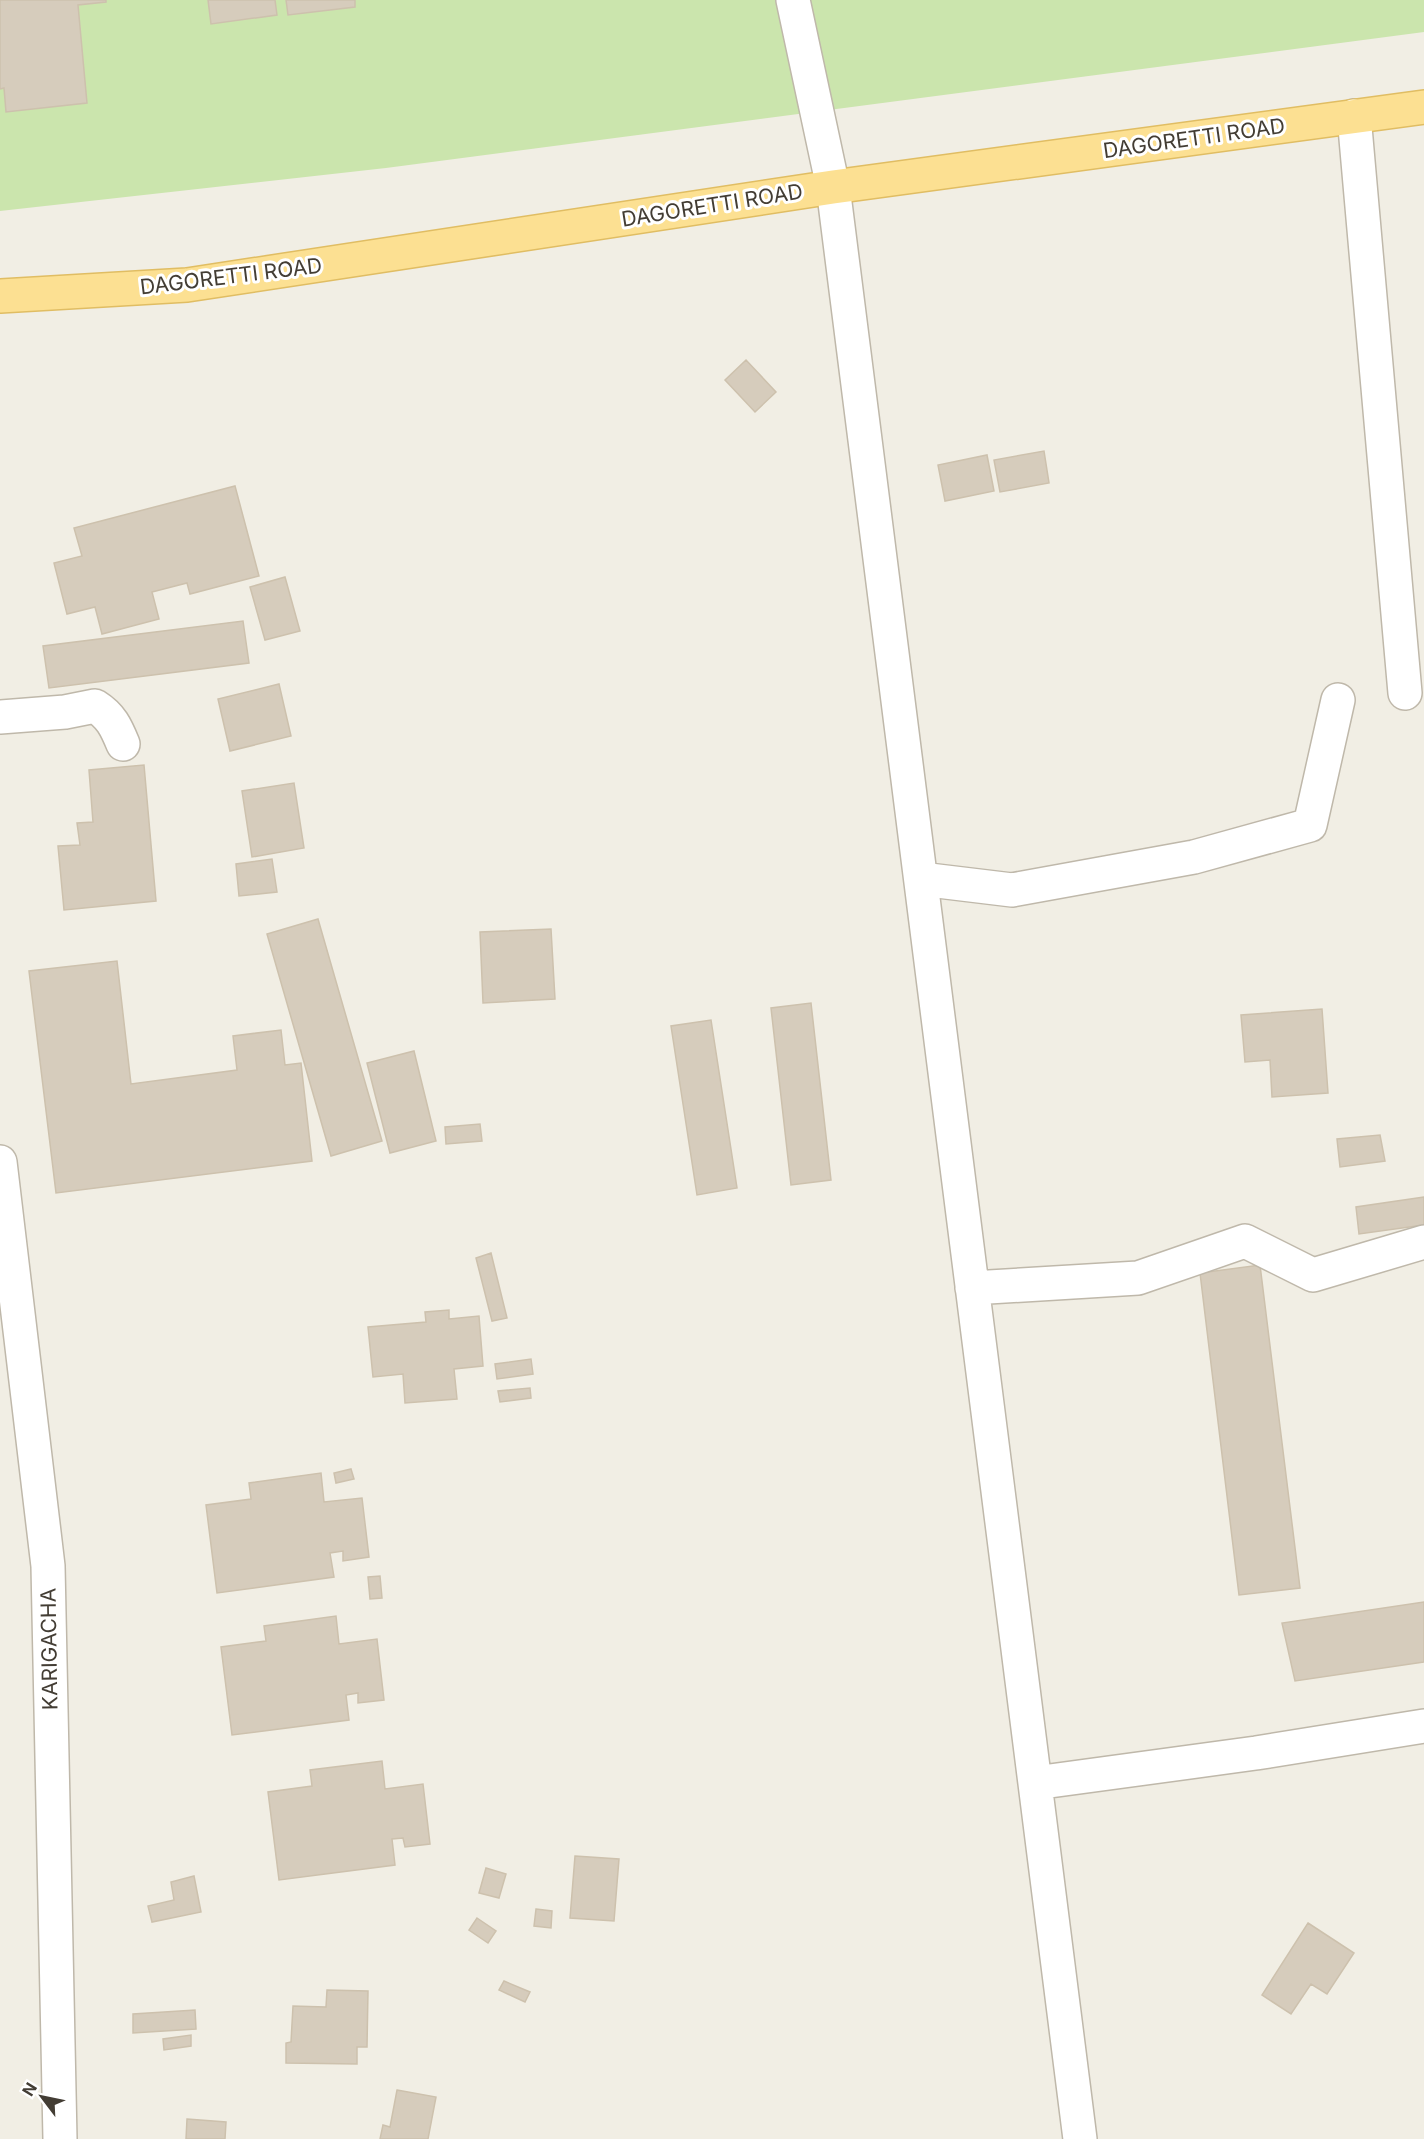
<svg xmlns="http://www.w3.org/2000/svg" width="1424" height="2139" viewBox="0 0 1424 2139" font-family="Inter,sans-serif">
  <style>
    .green { fill: #cbe5ad }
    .building { fill: #d6ccbc; stroke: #cdc1ad; stroke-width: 1.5 }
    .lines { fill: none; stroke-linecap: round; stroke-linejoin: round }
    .minor-casing { stroke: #bfb8aa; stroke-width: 36 }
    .major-casing { stroke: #e0bd63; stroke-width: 36 }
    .minor { stroke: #fff; stroke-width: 33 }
    .major { stroke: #fce092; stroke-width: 33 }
    .labels { text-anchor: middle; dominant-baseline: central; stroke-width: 6; stroke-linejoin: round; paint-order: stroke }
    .street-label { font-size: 21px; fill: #433d34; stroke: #fff }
  </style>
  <rect width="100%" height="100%" fill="#f1eee4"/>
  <path class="green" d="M0 0H1424V32L386 168 0 211Z"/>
  <path class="building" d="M0 0H106V2L78 5 87 103 6 112 4 88 0 89Z
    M208 0H275L277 15 211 24Z
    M286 0H355V7L288 15Z
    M746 360 776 392 755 412 725 380Z
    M1044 451 1049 483 1000 492 994 460Z
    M987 455 994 491 945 501 938 465Z
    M235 486 259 576 190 594 187 583 152 592 159 619 102 634 95 607 67 614 54 563 82 556 74 528Z
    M285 577 300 631 265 640 250 587Z
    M243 621 249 663 49 688 43 646Z
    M279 684 291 736 230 751 218 699Z
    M144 765 156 901 64 910 58 846 80 845 77 823 93 822 89 770Z
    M294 783 304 848 252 857 242 791Z
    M272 859 277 892 239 896 236 864Z
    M318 919 382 1141 331 1156 267 934Z
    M551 929 555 999 483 1003 480 932Z
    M117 961 131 1084 237 1070 233 1036 281 1030 285 1065 301 1063 312 1161 56 1193 29 971Z
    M811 1003 831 1180 791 1185 771 1008Z
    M1322 1009 1328 1093 1272 1097 1270 1060 1245 1062 1241 1015Z
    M711 1020 737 1188 697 1195 671 1026Z
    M414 1051 436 1141 390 1153 367 1063Z
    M480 1124 482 1141 446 1144 445 1127Z
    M1380 1135 1385 1161 1340 1167 1337 1139Z
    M1424 1197V1225L1359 1234 1356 1207Z
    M491 1253 507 1318 492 1321 476 1258Z
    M1260 1265 1300 1588 1239 1595 1200 1273Z
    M449 1310V1319L479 1316 483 1366 454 1369 457 1399 405 1403 403 1374 373 1377 368 1327 426 1322 425 1312Z
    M531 1359 533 1374 497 1379 495 1364Z
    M530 1388 531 1398 500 1402 498 1391Z
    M351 1469 354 1479 336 1483 334 1473Z
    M321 1473 324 1502 362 1498 369 1557 343 1561V1551L330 1553 334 1577 217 1593 206 1505 251 1499 249 1483Z
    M380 1576 382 1598 370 1599 368 1577Z
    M1424 1602V1662L1295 1681 1282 1623Z
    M336 1616 339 1644 377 1639 384 1700 358 1703V1693L346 1695 349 1720 232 1735 221 1647 266 1641 264 1626Z
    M382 1761 385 1789 423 1784 430 1844 405 1847 403 1838 392 1839 395 1865 279 1880 268 1792 312 1786 310 1770Z
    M575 1856 619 1859 614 1921 570 1918Z
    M486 1868 506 1874 499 1898 479 1893Z
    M194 1876 201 1912 152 1922 148 1906 174 1900 171 1882Z
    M536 1909 552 1911 551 1928 534 1926Z
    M477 1918 496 1931 488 1943 469 1930Z
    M1308 1923 1354 1953 1327 1994 1311 1984 1291 2014 1262 1995Z
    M504 1981 530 1992 525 2002 499 1990Z
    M327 1990 368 1991 367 2047H357V2064L286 2063V2043L291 2042 293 2006 326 2007Z
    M195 2010 196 2029 133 2033V2014Z
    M191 2035V2046L164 2050 163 2039Z
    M397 2090 436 2097 428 2139H380L383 2125 390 2127Z
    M187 2119 226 2122 225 2139H186Z"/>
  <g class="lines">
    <g class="minor-casing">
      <path id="minor" d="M793 0 833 187 1080 2139
        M1354 116 1405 693
        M0 717 65 712 95 706C111 716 116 727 123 744
        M921 879 1012 890 1194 857 1310 825 1338 700
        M0 1162 48 1566 60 2139
        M972 1288 1138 1278 1245 1241 1313 1275 1424 1242
        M1035 1783 1256 1753 1424 1726"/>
    </g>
    <g class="major-casing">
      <path id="major" d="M0 296 187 285 833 187 1424 107"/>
    </g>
    <use href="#minor" class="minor"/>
    <use href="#major" class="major"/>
  </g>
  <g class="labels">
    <g class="street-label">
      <text transform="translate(1194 138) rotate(-8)">DAGORETTI ROAD</text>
      <text transform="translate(712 205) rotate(-9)">DAGORETTI ROAD</text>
      <text transform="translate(231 276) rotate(-7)">DAGORETTI ROAD</text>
      <text transform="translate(49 1649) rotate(-91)">KARIGACHA</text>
    </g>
  </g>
  <g transform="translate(42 2097) rotate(302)" stroke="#ffffff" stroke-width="4.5" paint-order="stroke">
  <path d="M0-4.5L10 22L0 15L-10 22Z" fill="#433d34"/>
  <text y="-9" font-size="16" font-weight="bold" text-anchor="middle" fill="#433d34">N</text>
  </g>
</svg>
